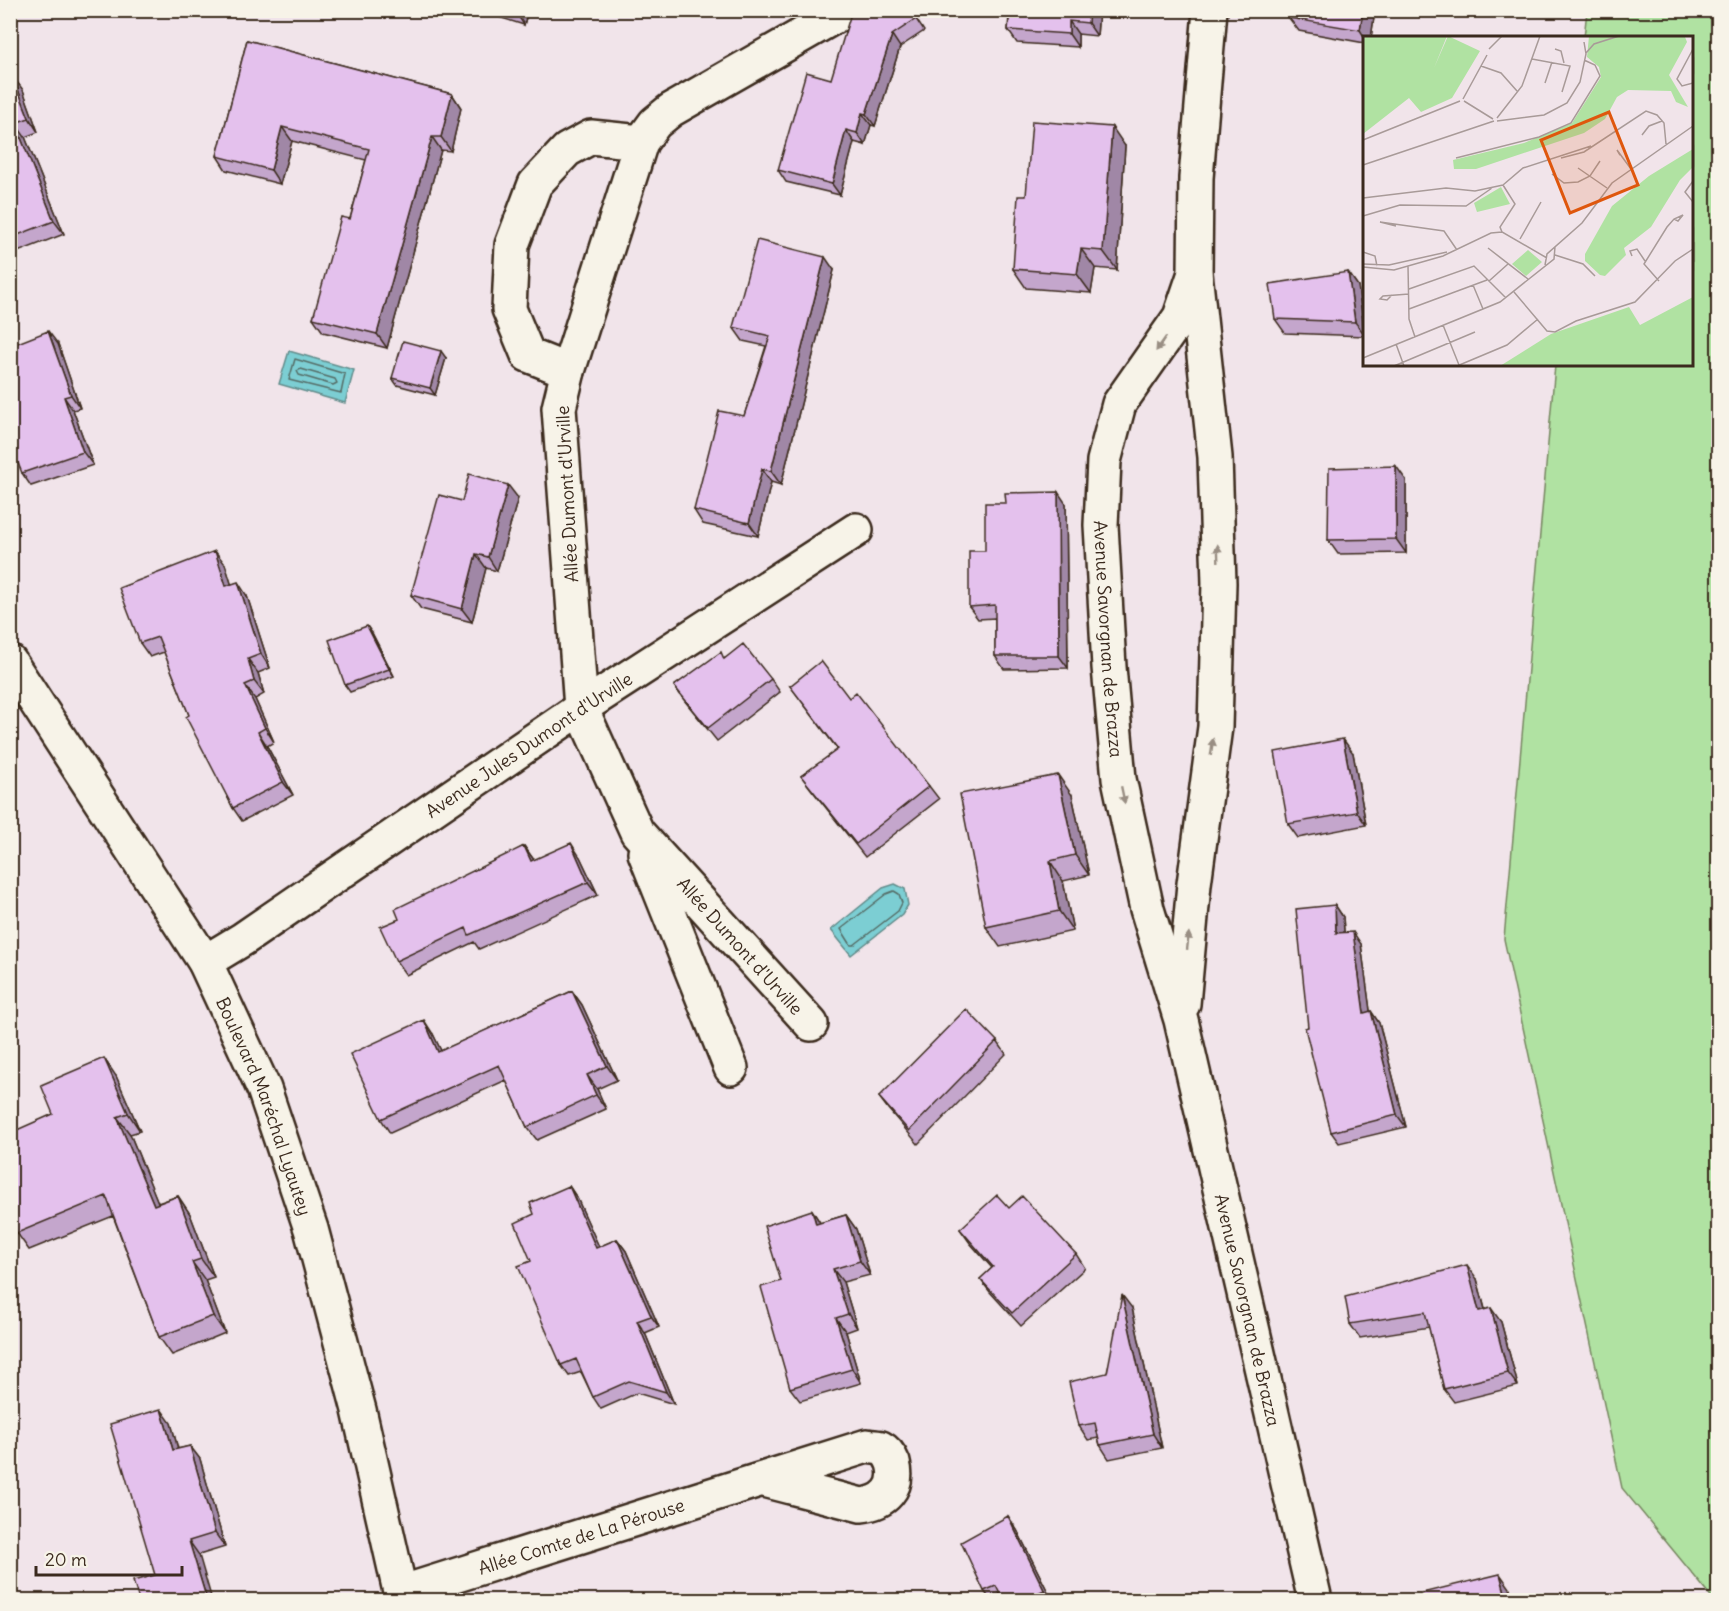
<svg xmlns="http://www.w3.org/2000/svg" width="1729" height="1611" viewBox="0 0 1729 1611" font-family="Delius,sans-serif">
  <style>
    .green { fill: #b0e2a2; stroke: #768660; stroke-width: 1.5 }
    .water { fill: #7cced3; stroke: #628c8b; stroke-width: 1.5 }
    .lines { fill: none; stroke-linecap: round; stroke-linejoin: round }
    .shore { stroke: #556c66; stroke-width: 1.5 }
    .minor-casing { stroke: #3b2a1e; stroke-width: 38 }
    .major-casing { stroke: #3b2a1e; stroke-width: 38 }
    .minor { stroke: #f7f3e8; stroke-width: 33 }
    .major { stroke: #f7f3e8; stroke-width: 33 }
    .wall { fill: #c4a6cc; stroke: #3b2a1e; stroke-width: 1.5 }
    .shaded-wall { fill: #a087a6; stroke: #3b2a1e; stroke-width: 1.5 }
    .building { fill: #e4c1ed; stroke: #3b2a1e; stroke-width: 1.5 }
    .oneway { fill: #998e83 }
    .labels { text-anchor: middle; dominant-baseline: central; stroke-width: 5; stroke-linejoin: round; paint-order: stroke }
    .street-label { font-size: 18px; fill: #3b2a1e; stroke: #f7f3e8 }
    .inset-road { fill: none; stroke: #a89a98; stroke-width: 1.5 }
    .view { fill: #df570d; fill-opacity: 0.15; stroke: #df570d; stroke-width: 3 }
    .inset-edge { fill: none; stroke: #3b2a1e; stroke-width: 3 }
  </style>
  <rect width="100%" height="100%" fill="#f1e4ea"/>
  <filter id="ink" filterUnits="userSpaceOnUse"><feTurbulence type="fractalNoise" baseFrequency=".0167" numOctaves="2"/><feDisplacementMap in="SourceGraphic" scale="12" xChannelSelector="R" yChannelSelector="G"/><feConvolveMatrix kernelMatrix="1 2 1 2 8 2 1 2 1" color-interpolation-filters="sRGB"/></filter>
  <g filter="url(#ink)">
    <path class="green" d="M1587 11H1718V1600H1714L1622 1488 1504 939 1555 365 1692 364V38L1584 37Z"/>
    <path class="water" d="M289 351 354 370 345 403 279 384Z
      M895 884 905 889 908 905 902 915 851 955 831 930 883 888Z"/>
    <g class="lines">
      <path class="shore" d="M295 359 345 374 341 393 289 380Z
        M301 369 335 379 337 383 333 385 299 375 297 371Z
        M894 891 899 894 902 903 898 911 854 945H851L841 929 886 894Z"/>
      <g class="minor-casing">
        <g id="minor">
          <path id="s1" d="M1195 273 1180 317 1119 404 1104 461 1101 525 1109 667 1119 779 1147 909 1181 1020 1315 1600"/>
          <path d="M568 371 528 355 509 309 512 245 535 184 567 150 591 137 641 142"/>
          <path d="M645 853 731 1068"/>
          <path id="s2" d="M205 962 243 939 581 708 856 530"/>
          <path d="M1183 1004 1194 884 1215 727 1219 583 1215 457 1195 273 1196 178 1210 10"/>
          <path d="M811 1024 637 832 581 708 559 408 568 371 641 142 655 123 671 110 846 10"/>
          <path id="s3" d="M400 1593 867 1446C871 1447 878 1447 881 1448 887 1451 891 1458 893 1463 900 1488 884 1503 861 1505L764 1480"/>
        </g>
      </g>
      <g class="major-casing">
        <g id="major">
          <path id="s4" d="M10 662 205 962 264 1089 311 1229 359 1410 402 1600"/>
        </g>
      </g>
      <use href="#minor" class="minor"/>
      <use href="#major" class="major"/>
    </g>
    <path class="wall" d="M476 10H528L524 25Z
      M910 10 924 31 900 47 875 126 871 125 865 145 854 142 840 195 786 182 778 170 831 79Z
      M1004 10H1099L1097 36 1078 34V47L1017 43 1008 30 1009 14H1007Z
      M1291 10H1375L1371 38H1365V43L1299 31 1289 18Z
      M247 40 452 94 461 108 451 151 441 150 387 348 323 332 313 318 350 219 366 160 292 141 280 184 226 170 217 156Z
      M13 77 23 90 38 132 25 137 64 234 10 255V78Z
      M1125 146 1117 270 1095 268 1091 293 1026 288 1013 269 1026 196Z
      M834 270 781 485 771 482 758 536 703 524 694 510 744 416 766 346 743 341 733 327Z
      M1348 272 1358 286 1365 336 1285 333 1275 319Z
      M58 344 80 408 73 410 93 465 31 486 22 473Z
      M446 358 435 395 397 385 392 378Z
      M1406 480V553L1338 554 1328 540Z
      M518 498 497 571 486 568 472 622 421 609 411 595Z
      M1066 504 1068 668 1004 669 995 656V618L978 619 969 607 985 551Z
      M225 564 231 584 247 596 270 668 258 673 264 694 255 699 274 742 267 746 293 795 242 821 233 808 189 715 164 652 150 657 140 643Z
      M372 633 394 676 350 692 345 685Z
      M725 658 771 679 780 692 717 741 684 700 674 686Z
      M790 686 849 698 929 786 939 799 865 857 811 789 801 776 838 750Z
      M1353 753 1366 825 1298 838 1288 824Z
      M1072 795 1089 875 1063 881 1073 931 1000 947 986 927Z
      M524 846 534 860 580 857 598 895 479 949 474 942 406 975 396 961 399 919Z
      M1335 905 1343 917 1344 932 1361 944 1370 1011H1371L1379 1023 1406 1127 1339 1143 1331 1132 1308 1027Z
      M572 991 582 1005 617 1080 597 1089 606 1109 537 1140 527 1127 506 1080 390 1133 381 1119 433 1034 441 1051Z
      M997 1041 1006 1054 918 1144 888 1109 879 1097Z
      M116 1076 140 1131 130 1134 158 1203 178 1196 190 1214 214 1277 205 1280 225 1333 172 1355 159 1337 113 1216 29 1250 17 1233 53 1114Z
      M569 1186 577 1198 599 1247 617 1239 626 1251 659 1327 645 1333 674 1404 637 1393 601 1409 593 1397 581 1372 569 1376 561 1365 531 1261 534 1214Z
      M1009 1208 1076 1254 1085 1268 1021 1326 990 1292 980 1279 992 1268 970 1243 960 1229Z
      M812 1210 820 1223 846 1215 856 1229 870 1275 843 1282 857 1328 846 1332 861 1383 800 1401 790 1388Z
      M1477 1279 1485 1309 1501 1322 1518 1386 1454 1402 1444 1389 1429 1327 1360 1338 1350 1324Z
      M1132 1308 1162 1448 1109 1459 1100 1445 1098 1438 1088 1440 1079 1426 1107 1373Z
      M171 1423 178 1449 190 1446 200 1459 225 1547 199 1555 155 1575Z
      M1008 1516 1017 1530 1052 1600H991L984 1591Z"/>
    <path class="shaded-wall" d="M515 10H528L524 25 515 11Z
      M1089 10H1099L1097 36 1088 23Z
      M1363 10H1375L1371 38H1365L1360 30Z
      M1069 21 1078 34V47L1069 34Z
      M892 35 900 47 875 126 866 114Z
      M13 77 23 90 38 132 29 118Z
      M452 94 461 108 451 151 441 137Z
      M862 113 871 125 865 145 857 133Z
      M15 123 25 137 64 234 54 221Z
      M282 127 292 141 280 184 271 170Z
      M1112 127 1125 146 1117 270 1103 251Z
      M846 130 854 142 840 195 832 184Z
      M432 137 441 150 387 348 377 334Z
      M1081 249 1095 268 1091 293 1077 274Z
      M825 257 834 270 781 485 771 471Z
      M1348 272 1358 286 1365 335 1355 322Z
      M48 331 58 344 80 408 71 395Z
      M441 351 446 358 435 395 430 388Z
      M64 397 73 410 93 465 83 452Z
      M1396 466 1406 480V553L1396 539Z
      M762 469 771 482 758 536 749 523Z
      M508 485 518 498 497 571 488 557Z
      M1058 492 1066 504 1068 668 1059 656Z
      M215 551 225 564 236 599 226 586Z
      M476 554 486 568 472 622 462 609Z
      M238 582 247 596 270 668 261 654Z
      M367 626 372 633 394 676 389 669Z
      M248 659 258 673 264 694 254 681Z
      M245 685 255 699 274 742 265 728Z
      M258 732 267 746 293 795 283 782Z
      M1343 739 1353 753 1366 825 1357 812Z
      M1058 775 1072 795 1089 875 1075 855Z
      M571 843 580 857 598 895 588 882Z
      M524 846 534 860 531 861Z
      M1050 861 1063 881 1073 931 1059 911Z
      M1335 905 1343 917 1345 945 1336 933Z
      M1353 932 1361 944 1372 1025 1364 1013Z
      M572 991 582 1005 617 1080 607 1066Z
      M1371 1011 1379 1023 1406 1127 1397 1115Z
      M424 1020 433 1034 448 1065 438 1052Z
      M104 1058 116 1076 140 1131 128 1113Z
      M587 1075 597 1089 606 1109 596 1095Z
      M117 1117 130 1134 166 1222 154 1205Z
      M569 1186 577 1198 605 1260 596 1248Z
      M178 1196 190 1214 214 1277 201 1259Z
      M812 1210 821 1224H816Z
      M846 1215 856 1229 870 1275 860 1261Z
      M617 1239 626 1251 659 1327 651 1316Z
      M192 1262 205 1280 225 1333 213 1316Z
      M1467 1265 1477 1279 1489 1325 1479 1311Z
      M833 1269 843 1282 857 1328 848 1314Z
      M1122 1295 1132 1308 1162 1448 1153 1434Z
      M1491 1308 1501 1322 1518 1386 1508 1373Z
      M836 1318 846 1332 861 1383 852 1369Z
      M637 1321 645 1333 674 1404 666 1392Z
      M161 1409 171 1423 182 1464 173 1450Z
      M190 1446 200 1459 225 1547 215 1533Z
      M1008 1516 1017 1530 1052 1600 1044 1590Z
      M189 1541 199 1555 212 1600H207Z
      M1500 1574 1510 1588 1513 1600H1507Z"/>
    <path class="building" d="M852 10H909L916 19 892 35 866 114 862 113 857 133 846 130 832 184 778 170 806 72 831 79Z
      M1010 10H1089L1088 23 1069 21V34L1008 30Z
      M1291 10H1363L1360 30 1289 18Z
      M247 40 452 94 441 137H432L377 334 313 318 341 217 350 219 369 149 282 127 271 170 217 156Z
      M13 77 29 118 15 123 54 221 10 238V78Z
      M1032 121 1112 127 1103 251 1081 249 1077 274 1013 269 1018 196H1026Z
      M757 240 825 257 771 471 762 469 749 523 694 510 719 411 744 416 770 336 733 327Z
      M1348 272 1355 322 1275 319 1270 284Z
      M48 331 71 395 64 397 83 452 22 473 10 443V371H12L10 366V346Z
      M403 341 441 351 430 388 392 378Z
      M1396 466V539L1328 540 1329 468Z
      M469 474 508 485 488 557 476 554 462 609 411 595 439 495 462 501Z
      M1058 492 1059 656H995V605L969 607V551H985V503H1006L1005 493Z
      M215 551 226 586 238 582 261 654 248 659 254 681 245 685 265 728 258 732 283 782 233 808 186 717 189 715 158 637 140 643 119 588Z
      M367 626 389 669 345 685 329 640Z
      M743 644 771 679 708 728 674 686 721 652 724 659Z
      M821 661 849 698 856 692 929 786 856 844 801 776 838 749 790 686Z
      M1343 739 1357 812 1288 824 1275 752Z
      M1058 775 1075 855 1050 861 1059 911 986 927 960 794Z
      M571 843 588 882 469 935 466 928 396 961 380 927 399 919 395 909 524 846 531 861Z
      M1335 905 1336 933 1353 932 1364 1013 1371 1011 1397 1115 1331 1132 1305 1028 1308 1027 1296 909Z
      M572 991 607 1066 587 1075 596 1095 527 1127 499 1065 381 1119 350 1054 424 1020 438 1052Z
      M966 1009 997 1041 909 1131 879 1097Z
      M104 1058 128 1113 117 1117 154 1205 178 1196 201 1259 192 1262 213 1316 159 1337 106 1196 17 1233 10 1218V1133L53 1114 41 1085Z
      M569 1186 596 1248 617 1239 651 1316 637 1321 666 1392 629 1381 593 1397 576 1359 561 1365 518 1266 531 1261 515 1223 534 1214 530 1203Z
      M997 1195 1009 1208 1022 1196 1076 1254 1012 1313 980 1279 993 1267 960 1229Z
      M812 1210 816 1224 846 1215 860 1261 833 1269 848 1314 836 1318 852 1369 790 1388 761 1287 781 1281 764 1226Z
      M1467 1265 1479 1311 1491 1308 1508 1373 1444 1389 1425 1312 1350 1324 1345 1297Z
      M1122 1295 1153 1434 1100 1445 1095 1423 1079 1426 1069 1382 1107 1373Z
      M161 1409 173 1450 190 1446 215 1533 189 1541 207 1600H139L133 1581 155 1575 110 1424Z
      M1008 1516 1044 1590 1023 1600H1003L996 1586 984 1591 961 1542Z
      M1500 1574 1507 1600H1423L1422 1593Z"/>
    <defs><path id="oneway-solid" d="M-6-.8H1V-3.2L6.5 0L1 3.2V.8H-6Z" transform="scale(1.5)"/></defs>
    <g class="oneway">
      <use href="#oneway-solid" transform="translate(1161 344) rotate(125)"/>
      <use href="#oneway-solid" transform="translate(1218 553) rotate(-92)"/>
      <use href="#oneway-solid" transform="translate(1212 747) rotate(-82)"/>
      <use href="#oneway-solid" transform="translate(1123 795) rotate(78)"/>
      <use href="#oneway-solid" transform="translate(1188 941) rotate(-84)"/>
    </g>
  </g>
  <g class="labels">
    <g class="street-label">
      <text transform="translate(567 494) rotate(-93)">Allée Dumont d'Urville</text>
      <text stroke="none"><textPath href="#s1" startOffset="390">Avenue Savorgnan de Brazza</textPath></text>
      <text stroke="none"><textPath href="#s2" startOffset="390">Avenue Jules Dumont d'Urville</textPath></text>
      <text transform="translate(740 946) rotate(48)">Allée Dumont d'Urville</text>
      <text stroke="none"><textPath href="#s4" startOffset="514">Boulevard Maréchal Lyautey</textPath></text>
      <text stroke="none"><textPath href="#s1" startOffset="1077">Avenue Savorgnan de Brazza</textPath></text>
      <text stroke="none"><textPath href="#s3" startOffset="190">Allée Comte de La Pérouse</textPath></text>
    </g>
  </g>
  <g transform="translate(1363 36)">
    <rect width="330" height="330" fill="#f1e4ea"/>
    <path d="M0 0H84L71 32 85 0 117 15 89 62 58 76 46 62 0 98ZM226 0 322 1 324 6 306 39 325 71 313 66 308 55 265 54 254 61 242 83 221 97 113 133H91L90 124 161 107 209 87 238 41 236 31 224 21ZM330 113V131L317 144 288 191 261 212 263 219 242 240 237 239 222 225V218L249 170 286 140ZM138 151 147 168 114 176 111 167ZM165 214 179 226 163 240 149 228ZM330 261V330H137L188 298 266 271 277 289Z" fill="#b0e2a2"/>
    <path class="inset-road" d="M126 13 139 0M192 13 198 15 201 27M330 13 314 43 319 50 330 47M223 17 231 8 256 0M169 23 207 30 199 56M118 30 138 37 154 55M182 47 189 26M100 63 124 19M101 65 130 83M134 82 159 50 177 0M134 85 181 79 204 67 217 46 223 18 221 6M279 99 286 90 299 85M0 104 97 65M257 119 254 114 268 133M93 122 176 101 208 87 237 40 232 29 221 24M198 122 221 116 283 75 294 79 301 87 303 108M0 129 131 85M215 132 244 152M189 138 201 147 215 146 227 140 237 125M330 145 322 156 330 166M140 149 152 168 137 191 139 196 184 222M140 149 160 132 228 110M0 162 83 152 112 155 140 149M0 180 37 169 103 170 129 152M33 190 17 186 81 195 94 214M157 203 178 166M125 212 165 243M0 216 12 220 14 230M192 219 220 228 232 240M269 220 267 215 274 213 282 225M0 228 26 229 84 216M182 229 184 218 219 187 249 147 330 90M45 230 46 283 52 301M0 231 31 234 80 220 128 197 139 196M126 245 145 228M296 245 281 228 304 191 311 183 320 179 315 185 311 183M110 249 120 273M46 253 111 230 143 262M151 256 184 295 192 296 213 285 272 266 312 225 330 213M29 259 24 264 17 263 20 260 46 258M46 273 124 244M80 289 96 329M33 308 41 330M0 322 137 266 191 223 192 211M31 330 112 296M94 330 144 309 175 283"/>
    <path class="view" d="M246 76 275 149 207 177 178 104Z"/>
    <rect width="330" height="330" class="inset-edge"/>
  </g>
  <rect width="1729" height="1611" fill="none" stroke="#f7f3e8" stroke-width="36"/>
  <rect x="18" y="18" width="1693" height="1575" fill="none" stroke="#3b2a1e" stroke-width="2" filter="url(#ink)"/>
  <path d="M36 1566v9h146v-9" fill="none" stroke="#3b2a1e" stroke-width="3"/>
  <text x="45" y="1566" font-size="18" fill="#3b2a1e" stroke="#f7f3e8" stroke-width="4.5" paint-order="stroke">20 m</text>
</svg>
